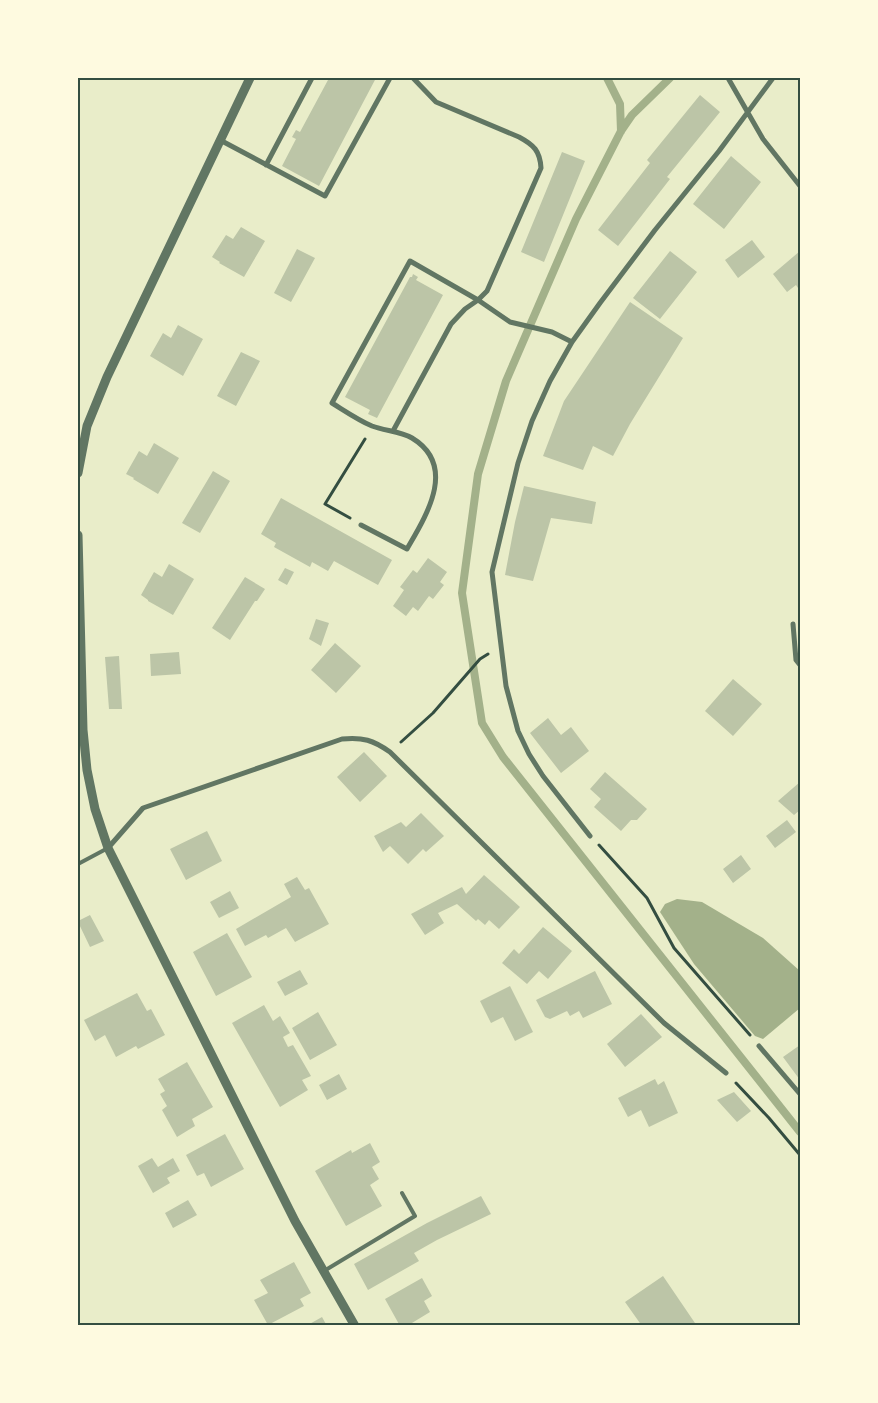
<svg xmlns="http://www.w3.org/2000/svg" width="878" height="1403" viewBox="0 0 878 1403" font-family="'Times New Roman',serif">
  <style>
    .water { fill: #a3b18a }
    .lines { fill: none; stroke-linecap: round; stroke-linejoin: round }
    .stream { stroke: #a3b18a; stroke-width: 8 }
    .building { fill: #bcc5a7 }
    .path { stroke: #344e41; stroke-width: 3 }
    .service { stroke: #617663; stroke-width: 4 }
    .minor { stroke: #617663; stroke-width: 5 }
    .tertiary { stroke: #617663; stroke-width: 9 }
    .neatline { fill: none; stroke: #344e41; stroke-width: 2 }
  </style>
  <rect width="100%" height="100%" fill="#e9edc9"/>
  <path class="water" d="M677 899 702 902 763 938 800 971V1008L763 1039 755 1036 694 964 660 912 665 904Z"/>
  <g class="lines">
    <path class="stream" d="M607 78 620 104 621 131
      M670 78 632 115 621 131 576 219 506 381 478 474 462 593 482 723 503 757 800 1132"/>
  </g>
  <path class="building" d="M323 78H376L319 186 282 166 296 139 292 137 296 130 300 132 328 80Z
    M700 95 720 112 667 177 670 179 618 246 598 230 650 163 647 160Z
    M562 152 585 161 544 262 521 252Z
    M731 156 761 182 724 229 693 204Z
    M241 227 265 241 244 277 219 263 220 262 212 257 226 235 233 239Z
    M752 240 765 257 738 278 725 260Z
    M297 249 315 258 291 302 274 293Z
    M670 251 697 272 660 319 633 298Z
    M800 251V291L796 285 787 292 773 274Z
    M413 274 418 277 416 280 443 295 377 418 368 414 370 410 345 397 410 277H412Z
    M630 302 683 338 630 424 613 456 593 446 583 470 543 456 564 401Z
    M178 325 203 339 183 376 150 356 163 333 171 338Z
    M241 352 260 361 236 406 217 396Z
    M154 443 179 458 158 494 133 479 134 478 126 474 139 451 147 456Z
    M213 471 230 481 200 533 182 523Z
    M524 486 596 502 592 524 551 518 533 581 505 575 515 522Z
    M281 498 392 560 378 585 334 561 328 571 312 562 310 567 274 547 276 543 261 534Z
    M428 558 447 572 440 582 444 585 433 599 429 596 418 611 413 607 406 616 393 606 404 590 400 587 413 570 417 573Z
    M169 564 194 579 173 615 148 601V600L141 595 154 572 162 577Z
    M285 568 294 572 287 585 278 580Z
    M245 577 265 589 257 601H255L230 640 212 628Z
    M316 619 329 623 321 646 309 639Z
    M335 643 361 666 336 693 311 670Z
    M179 652 181 674 151 676 150 654Z
    M119 656 122 709H109L105 657Z
    M733 679 762 704 733 736 705 711Z
    M548 718 561 735 571 727 589 751 561 773 530 733Z
    M364 752 387 776 360 802 337 777Z
    M605 772 647 809 637 820H631L621 831 594 807 601 799 590 789Z
    M800 782V810L794 815 778 801Z
    M421 813 444 836 426 852 423 849 408 864 390 846 383 852 374 836 401 822 406 827Z
    M787 820 796 832 775 848 766 836Z
    M207 831 222 861 186 880 170 849Z
    M741 855 751 869 733 883 723 869Z
    M484 875 520 907 499 929 489 920 485 925 478 919 476 921 457 904 438 913 444 923 425 935 411 914 462 887 466 894Z
    M297 877 305 890 309 888 329 924 295 942 286 928 268 938 266 935 245 946 236 929 291 897 284 884Z
    M230 891 239 908 219 918 210 902Z
    M90 915 104 941 90 947 78 922V921Z
    M543 927 572 951 548 979 539 971 527 984 502 963 514 949 519 954Z
    M227 933 252 977 216 996 193 952Z
    M300 970 308 984 285 996 277 982Z
    M595 971 612 1004 583 1018 579 1011 570 1016 567 1011 550 1019 545 1017 536 1000Z
    M510 986 533 1032 515 1041 503 1017 491 1023 480 1001Z
    M137 993 147 1011 151 1009 165 1035 138 1049 136 1046 116 1057 105 1035 95 1041 84 1020Z
    M264 1005 273 1021 280 1016 290 1033 283 1037 288 1047 293 1045 311 1076 302 1080 308 1090 280 1107 232 1023Z
    M318 1012 337 1045 310 1060 292 1028Z
    M641 1014 662 1037 625 1067 607 1044Z
    M800 1045V1080L783 1057Z
    M187 1062 213 1107 192 1119 195 1126 177 1137 162 1110 167 1106 160 1094 165 1091 158 1079Z
    M339 1074 347 1089 327 1100 319 1085Z
    M655 1079 658 1085 664 1081 678 1113 649 1127 641 1110 628 1117 618 1098Z
    M734 1092 751 1111 737 1122 717 1100Z
    M225 1134 244 1169 211 1187 204 1173 197 1176 186 1155Z
    M370 1143 380 1162 372 1167 379 1179 370 1185 382 1206 346 1226 315 1171 351 1150 352 1153Z
    M152 1158 158 1167 173 1158 180 1171 167 1178 170 1183 153 1193 138 1166Z
    M481 1196 491 1214 437 1240 414 1253 419 1261 368 1290 354 1264 427 1223Z
    M188 1200 197 1215 173 1228 165 1213Z
    M294 1262 311 1293 300 1299 304 1306 268 1325 254 1300 268 1293 260 1280Z
    M663 1276 697 1326H642L625 1302Z
    M422 1278 432 1296 424 1301 430 1312 407 1326H400L385 1299Z
    M322 1317 327 1326H306Z"/>
  <g class="lines">
    <path class="path" d="M350 518 325 504 365 439
      M401 742 433 713 480 659 488 654
      M599 845 647 898 674 948 750 1035
      M736 1083 769 1118 800 1155"/>
    <path class="service" d="M78 864 108 848
      M324 1271 415 1216 402 1193"/>
    <path class="minor" d="M728 78 763 139 800 186
      M220 140 325 196 390 78
      M266 165 312 78
      M393 431 451 324 465 309 478 300 487 291 541 168C540 151 534 145 519 137L436 102 413 78
      M361 525 407 549C426 516 458 466 412 438 400 431 385 431 372 426 358 420 345 411 332 403L410 261 478 300 510 322 552 332 572 342
      M793 624 796 660 800 665
      M590 836 543 776 529 754 518 731 506 686 492 572 518 463 532 421 550 381 572 342 600 303 655 230 719 151 773 78
      M108 848 143 808 342 739C363 737 373 740 390 752L664 1023 726 1073
      M759 1046 800 1094"/>
    <path class="tertiary" d="M78 473 87 426 107 377 250 78
      M78 535 83 730 87 770 95 809 108 848 295 1221 355 1326"/>
  </g>
  <rect width="878" height="1403" fill="none" stroke="#fefae0" stroke-width="158"/>
  <rect x="79" y="79" width="720" height="1245" class="neatline"/>
</svg>
